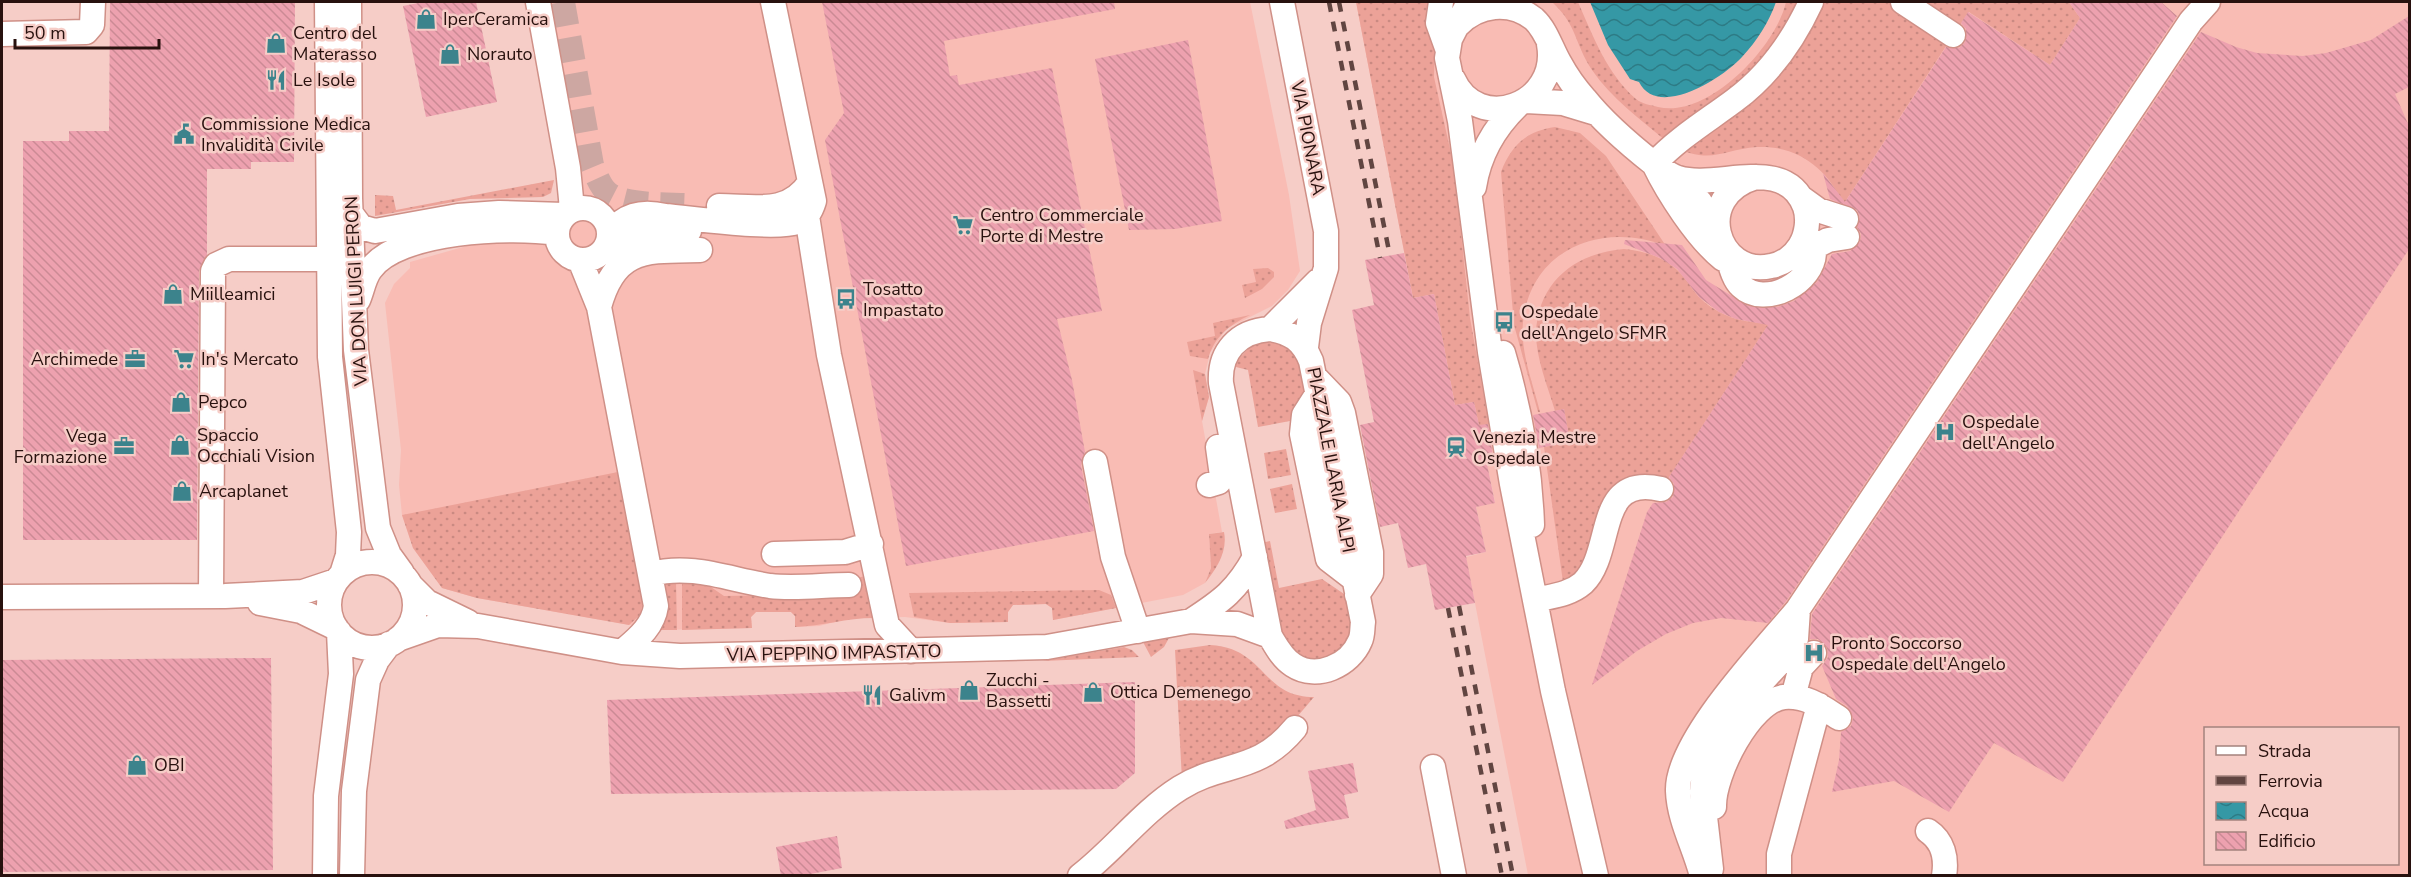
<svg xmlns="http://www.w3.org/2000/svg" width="2411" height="877" viewBox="0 0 2411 877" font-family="'Nunito Sans',sans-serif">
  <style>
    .built { fill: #f9bcb4; fill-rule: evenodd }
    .grass { fill: url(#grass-dots) }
    .water { fill: url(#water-waves) }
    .building { fill: url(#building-back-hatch) }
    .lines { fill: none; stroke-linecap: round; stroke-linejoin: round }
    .minor-tunnel { stroke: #cda7a2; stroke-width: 24; stroke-dasharray: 24 12; stroke-linecap: butt }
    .minor-casing { stroke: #cf9087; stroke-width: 27 }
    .minor { stroke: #fff; stroke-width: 24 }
    .rail { stroke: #614541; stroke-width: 4.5; stroke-dasharray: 10 10; stroke-linecap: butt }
    .labels { text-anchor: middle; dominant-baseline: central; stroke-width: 5; stroke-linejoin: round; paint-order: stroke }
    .poi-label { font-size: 18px; fill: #28110e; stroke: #f6cdc7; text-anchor: start }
    .street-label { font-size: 18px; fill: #28110e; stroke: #f6cdc7 }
  </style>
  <defs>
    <pattern id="grass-dots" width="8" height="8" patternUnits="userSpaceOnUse" patternTransform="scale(1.5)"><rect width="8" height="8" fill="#eca298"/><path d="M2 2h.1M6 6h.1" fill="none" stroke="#ca8a82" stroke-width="1.8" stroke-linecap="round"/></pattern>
    <pattern id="water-waves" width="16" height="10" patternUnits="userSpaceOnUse" patternTransform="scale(1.5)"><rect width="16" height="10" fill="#3598a5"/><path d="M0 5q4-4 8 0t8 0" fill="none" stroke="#2d7b85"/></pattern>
    <pattern id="building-back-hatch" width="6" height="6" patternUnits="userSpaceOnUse" patternTransform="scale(1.5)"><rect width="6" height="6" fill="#eda1af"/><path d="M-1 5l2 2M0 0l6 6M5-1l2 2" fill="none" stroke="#cb8a95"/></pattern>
  </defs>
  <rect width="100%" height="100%" fill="#f6cdc7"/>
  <path class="built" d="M525 2H1250L1289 195 1300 271 1288 290 1272 306 1226 329 1210 353 1205 374 1209 397 1202 421 1222 532 1209 534 1211 568 1205 583 1183 595 1053 620 1052 608 1046 604 1013 605 1008 612V622L950 623 905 617 851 618 819 626 795 627V616L791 612H756L751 617 752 628 659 630 477 598 442 588 413 548 402 515 399 485 401 450 385 303 394 284 410 268V262L552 222 561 212 558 165Z
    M1356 2H2409V875H1528L1466 557 1486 552 1476 507 1495 502 1474 402 1455 405 1434 294 1413 298ZM2206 728H2398V864H2206Z"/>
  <path class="grass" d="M1356 2H1436L1434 77 1454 167 1470 318 1489 424 1479 426 1474 402 1455 405 1434 294 1413 298Z
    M1552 2H1578C1593 36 1607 74 1636 99 1642 104 1651 105 1658 107 1708 119 1776 47 1786 2H1806L1773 57 1666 141C1640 119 1611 98 1592 70 1574 43 1578 26 1552 2Z
    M1817 2H1892L1950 40 1843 205C1829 169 1797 145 1757 147 1726 149 1713 163 1681 150Z
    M1915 2H2069L2080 18 2050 65 1969 12 1956 31Z
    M1555 127 1580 133 1606 156 1666 246C1603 221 1531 248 1523 322 1520 352 1533 383 1540 412H1538L1514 325 1501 172C1511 146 1526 131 1555 127Z
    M554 180 551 193 543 197 470 199 375 216V195L393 196 396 210Z
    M1624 249C1643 251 1659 255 1675 268 1685 276 1690 287 1698 296 1716 315 1745 325 1770 322L1666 482 1639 481 1589 567 1563 582 1544 447 1570 442 1564 409 1555 411C1548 387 1536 359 1536 333 1538 282 1575 253 1624 249Z
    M1268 268 1274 272V277L1262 289 1245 298 1242 285 1256 282 1253 269Z
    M1250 315C1229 325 1214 337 1208 359L1190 356 1187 342 1215 336 1213 323Z
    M1264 342C1297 342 1300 367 1310 392L1290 421 1258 427 1248 370 1232 366 1250 347Z
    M1193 370 1205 374 1209 397 1202 421Z
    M1286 449 1291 475 1268 479 1264 453Z
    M618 472 643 602 640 615 629 625 477 598 442 588 413 548 402 515Z
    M1292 484 1297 509 1275 513 1270 489Z
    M1224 532C1228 552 1216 569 1205 583L1211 568 1209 534Z
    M1270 541 1279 588 1322 579 1350 598 1352 636 1333 659 1299 660 1281 642 1261 543Z
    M865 576 874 618C847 618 822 626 795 627V616L791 612H756L751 617 752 628 682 630V581L705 583 724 596 851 594 857 578Z
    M664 581H676L677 630H659L667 608Z
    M1099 590 1111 595 1116 608 1053 620 1052 608 1046 604 1013 605 1008 612V622L950 623 914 617 909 593Z
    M1169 638 1164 647 1151 657 1143 642Z
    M1210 645C1266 648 1261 697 1314 697L1280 737 1182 780 1175 650Z
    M1124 647 1132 650 1139 657 1042 661Z"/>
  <path class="water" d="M1590 2H1776C1769 22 1757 41 1742 57 1724 77 1658 120 1639 82L1630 79 1608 45Z"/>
  <path class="building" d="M110 2H295L294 162H251V169H207V255L199 271 197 540H23V141H69V131H109Z
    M423 2H476L497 102 426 117 403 6Z
    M822 2H1114L1115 9 944 41 950 76 957 75 959 85 1052 68 1102 311 1057 319 1072 380 1085 452 1081 465 1094 531 906 566 825 140 844 113Z
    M2069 2H2161L2177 16 1787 600 1768 623 1721 618 1693 623 1666 634 1637 651 1592 685 1647 512 1653 503 1666 502 1673 497 1674 484 1669 477 1768 325 1736 319 1719 312 1699 297 1677 269 1660 258 1624 244 1625 240 1682 245 1706 280 1748 306 1777 307 1794 301 1817 282 1832 254 1850 251 1860 242 1861 234 1857 227 1860 217 1857 210 1830 199 1823 173 1845 202 1946 47 1959 48 1965 42 1966 29 1961 23 1968 12 2050 65 2080 18Z
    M2409 16V87L2395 94 2409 126V249L2063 782 1994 743 1949 812 1894 781 1832 792 1839 760 1841 732 1851 726 1853 718 1847 706 1836 699 1822 666 1828 657 1827 648 1818 639H1810L1812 614 2201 32 2236 47 2257 53 2303 56 2326 53 2371 40Z
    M1188 40 1222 221 1175 229 1129 230 1095 59Z
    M1404 253 1413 298 1434 294 1455 405 1474 402 1479 425 1488 424 1493 457 1486 459 1495 503 1476 507 1486 552 1466 556 1475 603 1435 610 1426 564 1408 568 1398 523 1380 527 1360 425 1374 422 1352 310 1374 305 1365 260Z
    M1564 409 1570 442 1539 448 1533 415Z
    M271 658 273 870 2 872V660Z
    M1135 682V773L1116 789 611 794 607 700Z
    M1353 763 1358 792 1344 795 1349 818 1286 829 1284 821 1316 810 1308 771Z
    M837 836 842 868 800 876H781L776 847Z"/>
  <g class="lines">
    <path class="minor-tunnel" d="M563 2 592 165C596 174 600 187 608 193 624 206 667 204 687 205"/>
    <g class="minor-casing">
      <path id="minor" d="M327 2 330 357 349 532 348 555 342 574
        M349 2 350 198 356 350 378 528 389 555 402 573
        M538 2 568 168 572 209
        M1282 2 1326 231V268L1309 323 1306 347
        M1441 2 1438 23 1447 48
        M1469 2 1450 39 1447 58 1460 121 1490 352 1512 484 1553 691 1596 876
        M1903 2 1953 35
        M1458 25C1478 4 1510 0 1534 19 1546 30 1551 48 1559 62 1566 75 1575 88 1585 99 1604 123 1630 145 1654 164 1661 168 1670 176 1678 178 1717 190 1786 154 1805 207 1809 219 1807 235 1800 246 1794 256 1783 264 1771 266 1717 278 1691 196 1756 177
        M2 34 86 32 92 25 93 2
        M1453 79C1478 135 1560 105 1549 44
        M1526 101 1563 103 1596 113
        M1677 178 1700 202 1718 233
        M1474 187C1479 154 1494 128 1518 105
        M1800 197 1818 210 1846 219
        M719 206C755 206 788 216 810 182
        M557 234a26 26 0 1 1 52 0a26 26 0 1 1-52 0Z
        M352 215 361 227 375 231 458 216 499 213 564 215
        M807 216 829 355 887 625 911 651
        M609 234C624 215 641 210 665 216 692 218 775 230 797 222 807 218 811 211 814 201L773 2
        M605 248 632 233 689 231
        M1725 248C1729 258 1732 278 1741 286 1765 309 1815 282 1814 251 1814 245 1809 239 1806 234
        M1799 255 1828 240 1847 237
        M1723 259C1697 238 1668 193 1654 164 1678 138 1707 121 1735 100 1770 74 1793 41 1811 2
        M580 260 599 307 656 606C653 627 637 639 622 652
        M358 300C362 291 364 278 370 270 397 230 513 226 556 233
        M599 307C615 247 646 251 700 250
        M1270 329C1291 332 1303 341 1311 361L1363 622C1362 628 1363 635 1360 641 1350 665 1317 681 1293 665 1282 658 1276 646 1270 636L1221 383C1219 352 1238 331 1270 329Z
        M1270 329 1318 281
        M1503 353C1520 410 1530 466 1532 525
        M1314 376 1339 402 1343 413 1371 552V574L1357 595
        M1318 393 1304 415 1302 434 1328 559 1354 579
        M1095 462 1113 557 1138 631
        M1209 485 1219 482 1222 476 1218 447
        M774 554 845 552 871 544
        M329 605a43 43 0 1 1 86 0a43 43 0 1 1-86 0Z
        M651 574C692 563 730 580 770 586 795 589 824 585 849 585
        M410 585 427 602 468 622
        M211 596 213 271 216 265 229 259H329
        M2 597 225 596 303 592 336 581
        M1535 600C1552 596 1569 595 1583 583 1615 552 1594 473 1661 489
        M260 603 301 611 336 628
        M1191 621C1222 601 1237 590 1255 557
        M398 639 438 625 478 626 622 652 680 656 1047 647 1191 621 1237 624 1270 636
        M1793 697 1801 667 1814 653
        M1433 767 1454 876
        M1714 807C1713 775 1750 701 1784 697 1806 695 1822 707 1839 718
        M1928 831C1943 841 1947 858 1944 876
        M1711 869 1702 791 1705 764 1746 699 1781 661 1796 639 1798 609
        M325 876 326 796 341 674 339 632
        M352 876 354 791 368 680 377 660 389 644
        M1080 876C1115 849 1142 812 1180 788 1223 761 1257 774 1295 728
        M1702 876C1695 848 1679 820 1678 791 1676 741 1766 648 1798 609L2191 21 2208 2
        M1779 876V854L1819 705"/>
    </g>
    <use href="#minor" class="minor"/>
    <path class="rail" d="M1329 2 1380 258
      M1339 2 1390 256
      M1459 606 1513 876
      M1448 608 1502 876"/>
  </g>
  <defs>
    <g id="shop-bare" transform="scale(1.62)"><path d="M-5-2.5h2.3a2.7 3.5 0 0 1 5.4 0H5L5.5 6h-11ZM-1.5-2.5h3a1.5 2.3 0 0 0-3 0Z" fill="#3c838c" stroke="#f6cdc7" stroke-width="2.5" paint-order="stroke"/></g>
    <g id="restaurant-bare" transform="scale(1.62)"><path d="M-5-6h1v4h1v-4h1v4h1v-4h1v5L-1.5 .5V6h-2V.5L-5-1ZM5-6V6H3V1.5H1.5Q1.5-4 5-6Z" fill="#3c838c" stroke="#f6cdc7" stroke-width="2.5" paint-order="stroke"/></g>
    <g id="civic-bare" transform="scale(1.62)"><path d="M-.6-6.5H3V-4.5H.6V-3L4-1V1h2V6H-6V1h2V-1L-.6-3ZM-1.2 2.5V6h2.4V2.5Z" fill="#3c838c" stroke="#f6cdc7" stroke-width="2.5" paint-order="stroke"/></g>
    <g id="supermarket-bare" transform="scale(1.62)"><path d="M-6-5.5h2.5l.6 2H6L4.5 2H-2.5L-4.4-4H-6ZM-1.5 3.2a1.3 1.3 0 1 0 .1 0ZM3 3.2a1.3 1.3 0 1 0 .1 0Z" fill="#3c838c" stroke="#f6cdc7" stroke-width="2.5" paint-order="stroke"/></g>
    <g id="bus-bare" transform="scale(1.62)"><path d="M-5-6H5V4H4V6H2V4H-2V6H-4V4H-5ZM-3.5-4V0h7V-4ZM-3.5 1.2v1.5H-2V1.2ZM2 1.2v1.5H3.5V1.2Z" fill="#3c838c" stroke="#f6cdc7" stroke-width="2.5" paint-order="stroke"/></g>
    <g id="office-bare" transform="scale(1.62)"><path d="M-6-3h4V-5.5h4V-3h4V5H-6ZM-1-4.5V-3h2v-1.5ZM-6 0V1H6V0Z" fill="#3c838c" stroke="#f6cdc7" stroke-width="2.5" paint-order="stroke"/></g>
    <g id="hospital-bare" transform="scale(1.62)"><path d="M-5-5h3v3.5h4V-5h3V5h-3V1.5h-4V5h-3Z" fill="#3c838c" stroke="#f6cdc7" stroke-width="2.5" paint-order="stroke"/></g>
    <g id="station-bare" transform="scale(1.62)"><path d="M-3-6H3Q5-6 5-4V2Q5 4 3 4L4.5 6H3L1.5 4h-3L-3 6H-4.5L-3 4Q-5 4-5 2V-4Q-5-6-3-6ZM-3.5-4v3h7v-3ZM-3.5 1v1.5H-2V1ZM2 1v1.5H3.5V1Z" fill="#3c838c" stroke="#f6cdc7" stroke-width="2.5" paint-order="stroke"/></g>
  </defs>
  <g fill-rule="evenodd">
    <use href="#shop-bare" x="426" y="19"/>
    <use href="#shop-bare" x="276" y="43"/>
    <use href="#shop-bare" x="450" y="54"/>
    <use href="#restaurant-bare" x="276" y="80"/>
    <use href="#civic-bare" x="184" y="134"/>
    <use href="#supermarket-bare" x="963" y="225"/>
    <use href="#shop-bare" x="173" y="294"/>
    <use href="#bus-bare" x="846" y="299"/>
    <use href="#bus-bare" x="1504" y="322"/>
    <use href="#office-bare" x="135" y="359"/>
    <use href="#supermarket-bare" x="184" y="359"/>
    <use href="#shop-bare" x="181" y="402"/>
    <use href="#hospital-bare" x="1945" y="432"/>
    <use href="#shop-bare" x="180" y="445"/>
    <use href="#office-bare" x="124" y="446"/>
    <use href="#station-bare" x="1456" y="447"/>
    <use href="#shop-bare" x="182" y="491"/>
    <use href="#hospital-bare" x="1814" y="653"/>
    <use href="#shop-bare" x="969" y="690"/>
    <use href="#shop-bare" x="1093" y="692"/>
    <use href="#restaurant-bare" x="872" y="695"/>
    <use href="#shop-bare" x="137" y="765"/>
  </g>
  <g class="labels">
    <g class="poi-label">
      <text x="443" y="19">IperCeramica</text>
      <text x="293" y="33">Centro del<tspan x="293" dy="21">Materasso</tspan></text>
      <text x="467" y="54">Norauto</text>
      <text x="293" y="80">Le Isole</text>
      <text x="201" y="124">Commissione Medica<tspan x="201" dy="21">Invalidità Civile</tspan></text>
      <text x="980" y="215">Centro Commerciale<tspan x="980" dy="21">Porte di Mestre</tspan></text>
      <text x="863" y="289">Tosatto<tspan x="863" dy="21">Impastato</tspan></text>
      <text x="190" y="294">Miilleamici</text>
      <text x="1521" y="312">Ospedale<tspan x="1521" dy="21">dell'Angelo SFMR</tspan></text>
      <text x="118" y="359" text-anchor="end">Archimede</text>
      <text x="201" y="359">In's Mercato</text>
      <text x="198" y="402">Pepco</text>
      <text x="1962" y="422">Ospedale<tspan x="1962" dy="21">dell'Angelo</tspan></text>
      <text x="197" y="435">Spaccio<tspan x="197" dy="21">Occhiali Vision</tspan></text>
      <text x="107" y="436" text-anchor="end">Vega<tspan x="107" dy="21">Formazione</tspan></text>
      <text x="1473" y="437">Venezia Mestre<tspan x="1473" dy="21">Ospedale</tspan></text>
      <text x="199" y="491">Arcaplanet</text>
      <text x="1831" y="643">Pronto Soccorso<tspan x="1831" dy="21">Ospedale dell'Angelo</tspan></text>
      <text x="986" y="680">Zucchi -<tspan x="986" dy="21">Bassetti</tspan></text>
      <text x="1110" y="692">Ottica Demenego</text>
      <text x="889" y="695">Galivm</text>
      <text x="154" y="765">OBI</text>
    </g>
    <g class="street-label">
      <text transform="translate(1308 138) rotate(79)">VIA PIONARA</text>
      <text transform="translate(356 291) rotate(-93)">VIA DON LUIGI PERON</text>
      <text transform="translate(1331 460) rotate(79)">PIAZZALE ILARIA ALPI</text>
      <text transform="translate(834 653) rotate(-1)">VIA PEPPINO IMPASTATO</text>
    </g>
  </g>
  <rect width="2411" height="877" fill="none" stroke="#28110e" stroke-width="6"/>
  <rect x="2204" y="727" width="195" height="138" fill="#f6cdc7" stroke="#a4827d" stroke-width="1.5"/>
  <rect x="2216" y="746" width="30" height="9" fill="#ffffff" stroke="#a4827d" stroke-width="1.5"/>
  <text x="2258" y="757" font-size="18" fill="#28110e">Strada</text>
  <rect x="2216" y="776" width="30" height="9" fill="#614541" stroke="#a4827d" stroke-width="1.5"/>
  <text x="2258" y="787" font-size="18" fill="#28110e">Ferrovia</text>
  <rect x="2216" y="802" width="30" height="18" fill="url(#water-waves)" stroke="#a4827d" stroke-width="1.5"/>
  <text x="2258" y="817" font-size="18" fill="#28110e">Acqua</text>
  <rect x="2216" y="832" width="30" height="18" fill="url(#building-back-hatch)" stroke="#a4827d" stroke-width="1.5"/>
  <text x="2258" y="847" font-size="18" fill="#28110e">Edificio</text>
  <path d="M15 39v9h144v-9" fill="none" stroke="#28110e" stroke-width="3"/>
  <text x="24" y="39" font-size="18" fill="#28110e" stroke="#f6cdc7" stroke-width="4.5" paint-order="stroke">50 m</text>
</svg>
